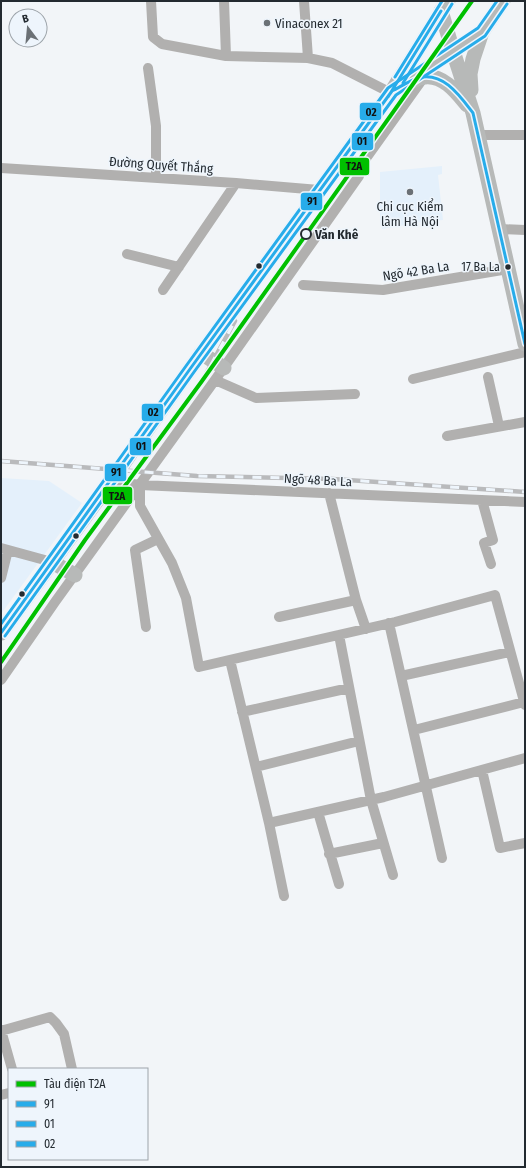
<svg xmlns="http://www.w3.org/2000/svg" width="526" height="1168" viewBox="0 0 526 1168" font-family="'Fira Sans Condensed',sans-serif">
  <style>
    .built { fill: #e4f0fb }
    .lines { fill: none; stroke-linecap: round; stroke-linejoin: round }
    .minor { stroke: #b1b0af; stroke-width: 10 }
    .highway { stroke: #b7b9b8; stroke-width: 15 }
    .rail-casing { stroke: #b9babc; stroke-width: 4.5 }
    .rail { stroke: #eef5fc; stroke-width: 3; stroke-dasharray: 9; stroke-linecap: butt }
    .bus-1-casing { stroke: #eef5fc; stroke-width: 6 }
    .bus-2-casing { stroke: #eef5fc; stroke-width: 6 }
    .bus-3-casing { stroke: #eef5fc; stroke-width: 6 }
    .bus-1 { stroke: #27acea; stroke-width: 3 }
    .bus-2 { stroke: #27acea; stroke-width: 3 }
    .bus-3 { stroke: #27acea; stroke-width: 3 }
    .metro-1-casing { stroke: #eef5fc; stroke-width: 7 }
    .metro-1 { stroke: #00c000; stroke-width: 4 }
    .poi-dot { fill: #6b7176; stroke: #eef5fc; stroke-width: 1.5 }
    .stop-dot { fill: #eef5fc; stroke: #232a30; stroke-width: 2 }
    .bus-dot { fill: #232a30; stroke: #eef5fc; stroke-width: 1.5 }
    .labels { text-anchor: middle; dominant-baseline: central; stroke-width: 3; stroke-linejoin: round; paint-order: stroke }
    .bus-label { font-size: 12px; fill: #232a30; stroke: #eef5fc; text-anchor: end }
    .poi-label { font-size: 13px; fill: #232a30; stroke: #eef5fc; text-anchor: start }
    .street-label { font-size: 13px; fill: #232a30; stroke: #eef5fc }
    .stop-label { font-size: 13px; font-weight: bold; fill: #232a30; stroke: #eef5fc; text-anchor: start }
    .line-badge { stroke: #eef5fc; stroke-width: 1.5 }
    .pale-badge-label { font-size: 11px; text-anchor: middle; font-weight: bold; fill: #111 }
  </style>
  <rect width="100%" height="100%" fill="#f2f5f8"/>
  <path class="built" d="M442 166V174L438 175 443 220 421 222 382 229 380 220V172Z
    M1 478 49 481 82 503 1 614Z"/>
  <g class="lines">
    <path class="minor" d="M151 1 153 37 162 44 226 56 308 58 332 63 391 93
      M224 1 226 56
      M304 1 308 58
      M148 68 156 126V178
      M478 135H525
      M1 168 236 183 319 190
      M499 229 525 230
      M127 254 179 267
      M303 285 383 290 508 269
      M163 290 236 183
      M488 377 499 426
      M413 379 525 352
      M215 380 256 398 355 394
      M447 436 525 422
      M111 481 140 485 525 502
      M140 485V506L172 563 186 598 199 667 395 622 495 595 525 705
      M329 493 356 600
      M482 500 493 540 484 543 491 564
      M1 548 52 562
      M1 578 8 550
      M279 617 356 600 366 629
      M389 623 442 858
      M146 627 135 550 158 539
      M339 635 371 800 393 875
      M230 660 269 823 284 896
      M401 676 510 652
      M1 680 55 602 215 380 359 176V168L424 77
      M242 712 349 688
      M414 730 524 702
      M256 767 359 741
      M482 770 500 848 525 843
      M318 812 339 884
      M269 823 384 797 525 758
      M329 854 383 843
      M1 1030 12 1069
      M1 1031 50 1017 56 1023 64 1034 72 1069
      M1 1095 9 1093"/>
    <path class="highway" d="M441 11 453 51 473 113 525 344
      M413 81C416 79 421 77 425 77 444 75 457 93 467 105
      M396 88 482 32 503 1
      M471 90 470 74 473 59 482 32
      M344 157 359 168
      M201 353 224 368
      M52 562 75 575
      M1 633 111 481 190 369 392 91 448 1"/>
    <g class="rail-casing">
      <path id="rail" d="M202 381 235 321
        M1 461 197 476 333 479 525 492"/>
    </g>
    <use href="#rail" class="rail"/>
    <g class="bus-1-casing">
      <path id="bus-1" d="M388 97 441 11
        M1 633 190 369 392 91C400 87 409 81 418 78 443 71 460 96 473 113L525 344"/>
    </g>
    <g class="bus-2-casing">
      <path id="bus-2" d="M403 83 452 4
        M5 636 194 372 396 95 485 36 507 4"/>
    </g>
    <g class="bus-3-casing">
      <path id="bus-3" d="M395 77 442 1
        M1 624 186 366 388 88 478 28 497 1"/>
    </g>
    <use href="#bus-1" class="bus-1"/>
    <use href="#bus-2" class="bus-2"/>
    <use href="#bus-3" class="bus-3"/>
    <g class="metro-1-casing">
      <path id="metro-1" d="M1 662 85 540 202 381 472 1"/>
    </g>
    <use href="#metro-1" class="metro-1"/>
  </g>
  <g class="poi-dot">
    <circle cx="267" cy="23" r="4"/>
    <circle cx="410" cy="192" r="4"/>
  </g>
  <circle class="stop-dot" cx="306" cy="234" r="5"/>
  <g class="bus-dot">
    <circle cx="259" cy="266" r="3.5"/>
    <circle cx="508" cy="267" r="3.5"/>
    <circle cx="76" cy="536" r="3.5"/>
    <circle cx="22" cy="594" r="3.5"/>
  </g>
  <g class="labels">
    <g class="bus-label">
      <text x="500" y="267">17 Ba La</text>
    </g>
    <g class="poi-label">
      <text x="275" y="23">Vinaconex 21</text>
      <text x="410" y="206" text-anchor="middle">Chi cục Kiểm<tspan x="410" dy="15">lâm Hà Nội</tspan></text>
    </g>
    <g class="street-label">
      <text transform="translate(161 165) rotate(4)">Đường Quyết Thắng</text>
      <text transform="translate(416 271) rotate(-9)">Ngõ 42 Ba La</text>
      <text transform="translate(318 480) rotate(3)">Ngõ 48 Ba La</text>
    </g>
    <g class="stop-label">
      <text x="315" y="234">Văn Khê</text>
    </g>
  </g>
  <g class="line-badge">
    <rect x="359" y="102" width="23" height="19" rx="4" fill="#27acea"/>
    <rect x="351" y="132" width="23" height="19" rx="4" fill="#27acea"/>
    <rect x="339" y="157" width="31" height="19" rx="4" fill="#00c000"/>
    <rect x="300" y="192" width="23" height="19" rx="4" fill="#27acea"/>
    <rect x="141" y="403" width="23" height="19" rx="4" fill="#27acea"/>
    <rect x="129" y="437" width="23" height="19" rx="4" fill="#27acea"/>
    <rect x="104" y="463" width="23" height="19" rx="4" fill="#27acea"/>
    <rect x="102" y="486" width="31" height="19" rx="4" fill="#00c000"/>
  </g>
  <g class="pale-badge-label">
    <text x="371" y="116">02</text>
    <text x="362" y="145">01</text>
    <text x="354" y="170">T2A</text>
    <text x="312" y="205">91</text>
    <text x="153" y="416">02</text>
    <text x="141" y="450">01</text>
    <text x="116" y="476">91</text>
    <text x="117" y="500">T2A</text>
  </g>
  <rect width="526" height="1168" fill="none" stroke="#232a30" stroke-width="4"/>
  <rect x="8" y="1068" width="140" height="92" fill="#eef5fc" stroke="#9da4aa"/>
  <rect x="16" y="1081" width="20" height="6" fill="#00c000" stroke="#9da4aa"/>
  <text x="44" y="1088" font-size="12" fill="#232a30">Tàu điện T2A</text>
  <rect x="16" y="1101" width="20" height="6" fill="#27acea" stroke="#9da4aa"/>
  <text x="44" y="1108" font-size="12" fill="#232a30">91</text>
  <rect x="16" y="1121" width="20" height="6" fill="#27acea" stroke="#9da4aa"/>
  <text x="44" y="1128" font-size="12" fill="#232a30">01</text>
  <rect x="16" y="1141" width="20" height="6" fill="#27acea" stroke="#9da4aa"/>
  <text x="44" y="1148" font-size="12" fill="#232a30">02</text>
  <g transform="translate(28 28) rotate(344)"><circle r="19" fill="#eef5fc" stroke="#9da4aa"/>
  <path d="M0-3L7 15L0 10L-7 15Z" fill="#6b7176"/>
  <text y="-6" font-size="11" font-weight="bold" text-anchor="middle" fill="#232a30">B</text>
  </g>
</svg>
